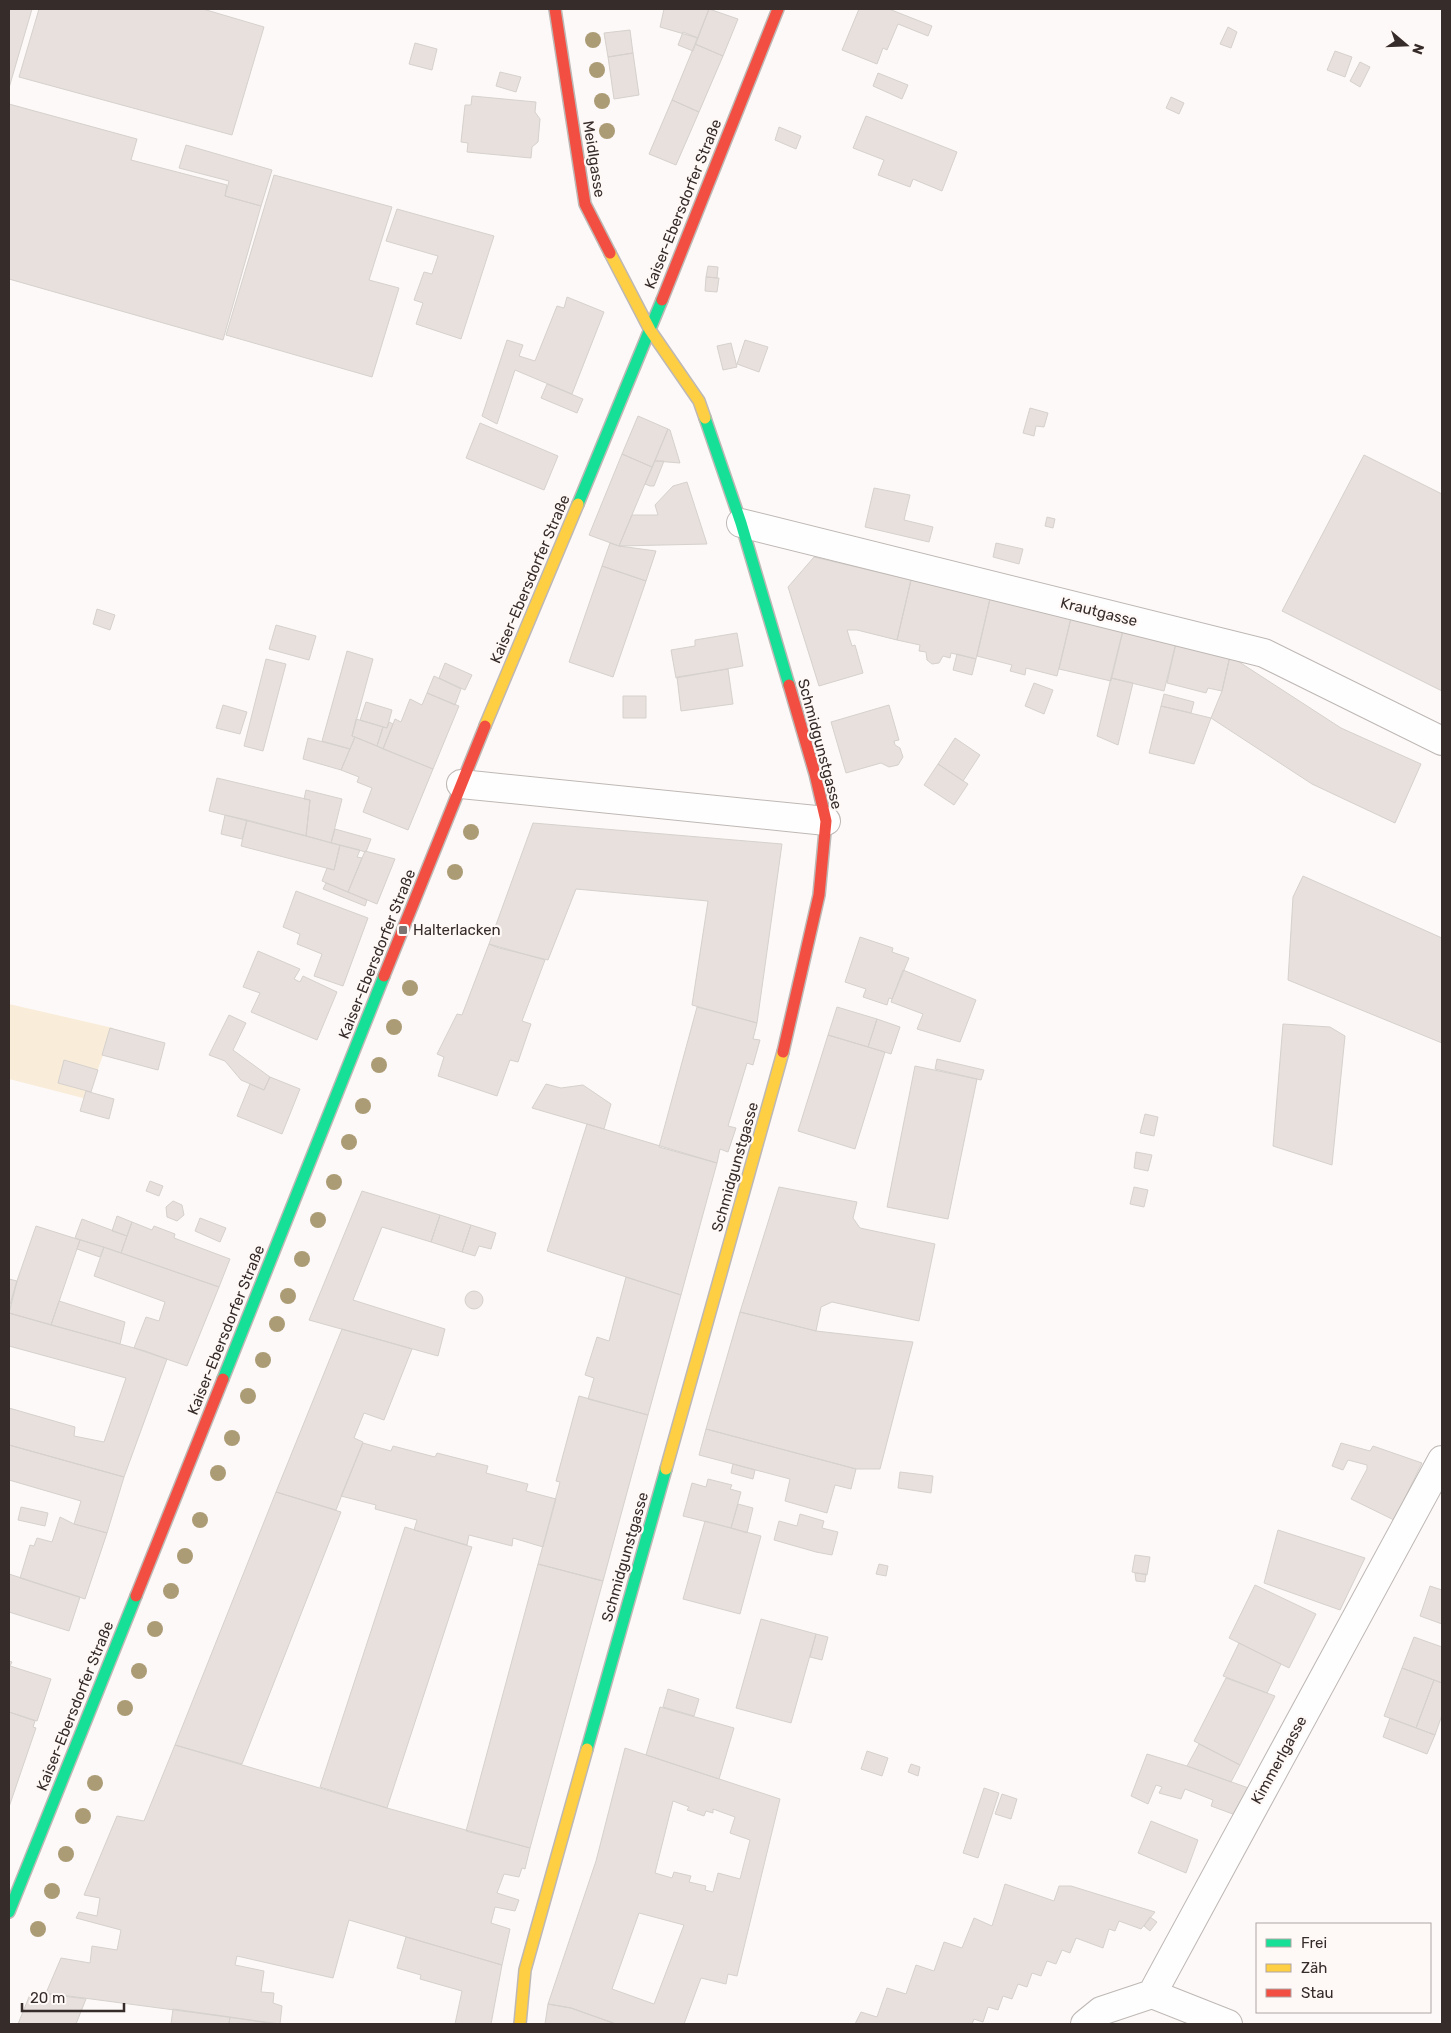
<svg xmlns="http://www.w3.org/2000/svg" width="1451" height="2033" viewBox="0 0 1451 2033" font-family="Rubik,sans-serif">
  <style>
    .grass { fill: #f9edd9 }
    .building { fill: #e7e0dd; stroke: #d6d1cd; fill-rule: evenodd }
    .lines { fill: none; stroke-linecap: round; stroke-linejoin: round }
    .street-casing { stroke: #beb8b5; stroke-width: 30 }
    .fast-casing { stroke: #beb8b5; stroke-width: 14 }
    .slow-casing { stroke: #beb8b5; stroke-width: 14 }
    .jam-casing { stroke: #beb8b5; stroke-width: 14 }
    .street { stroke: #fffefe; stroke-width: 28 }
    .fast { stroke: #16e098; stroke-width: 11 }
    .slow { stroke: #ffcf43; stroke-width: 11 }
    .jam { stroke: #f24e42; stroke-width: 11 }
    .tree { fill: #ac9c76 }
    .poi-dot { fill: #7c7471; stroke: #fef8f7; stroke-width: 2 }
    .labels { text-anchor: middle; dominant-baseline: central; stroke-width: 4.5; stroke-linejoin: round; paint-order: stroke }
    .street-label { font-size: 15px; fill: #362c29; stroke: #fef8f7 }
    .poi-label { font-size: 15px; fill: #362c29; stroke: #fef8f7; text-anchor: start }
  </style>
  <rect width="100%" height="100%" fill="#fdf9f8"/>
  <path class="grass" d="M9 1004 113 1028 87 1099 9 1079Z"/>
  <path class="building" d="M9 9H32L9 88Z
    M39 9H203L264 27 232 135 19 77Z
    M664 9H709L698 38 660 27Z
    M709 9 738 19 723 56 695 44Z
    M859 9H889L932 26 928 36 898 24 887 50 883 48 877 64 842 50Z
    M1228 27 1237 32 1231 48 1220 44Z
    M630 30 633 53 608 57 604 33Z
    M683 32 698 38 693 51 678 45Z
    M415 43 437 49 432 70 409 64Z
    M695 44 723 56 699 112 672 100Z
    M1335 51 1352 57 1345 77 1327 70Z
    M633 53 639 95 614 99 608 57Z
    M1360 62 1370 67 1360 87 1350 81Z
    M500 72 521 77 516 92 496 86Z
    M878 73 908 85 902 99 873 86Z
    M472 96 536 102 535 112 540 119 538 142 532 147 531 158 467 152 468 143 461 142 465 105H471Z
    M1171 97 1184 103 1179 114 1166 108Z
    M672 100 699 112 676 165 649 154Z
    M9 104 137 139 131 160 227 185 225 196 261 206 223 340 9 279Z
    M866 116 957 152 942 191 913 179 910 187 878 175 884 160 853 148Z
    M779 127 801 136 796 149 775 140Z
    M186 145 272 170 261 206 225 196 229 181 179 168Z
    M274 175 392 207 369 280 399 288 372 377 226 335Z
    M397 209 494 236 461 339 416 324 423 303 414 300 424 272 432 274 438 256 386 241Z
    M708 266 718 267 717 278 706 277Z
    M706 277 719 278 717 292 705 291Z
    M567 297 604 312 572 394 515 370 497 424 482 416 507 340 523 345 519 356 535 361 557 306 564 308Z
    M745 340 768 347 759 372 737 364Z
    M731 343 737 367 723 370 717 346Z
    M547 384 583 399 577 413 541 398Z
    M1030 408 1048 413 1044 427 1036 426 1034 436 1023 433Z
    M638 416 668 429 652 467 622 454Z
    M480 423 558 456 544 490 466 458Z
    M668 429 670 430 680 463 655 461Z
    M622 454 652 467 619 546 589 535Z
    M1364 455 1442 494V691L1282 611Z
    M655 461H664L654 486H650L645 484Z
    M687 482 707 544 619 546 632 515H658L655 505 673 486Z
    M874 488 910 495 904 520 933 527 929 542 865 527Z
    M1047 517 1055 519 1053 528 1045 526Z
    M610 543 619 546 656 551 646 581 602 566Z
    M996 543 1023 549 1019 564 993 557Z
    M814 557 911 580 897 640 857 630H847L852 646 855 645 863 673 819 686 788 587Z
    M602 566 646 581 613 677 569 662Z
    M911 580 990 599 976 659 951 653 950 658 943 656 939 663 932 664 927 660 926 652 919 651 920 645 897 640Z
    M990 599 1071 618 1057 676 1026 668 1025 675 1010 671 1012 665 977 656Z
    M97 609 115 615 110 630 93 624Z
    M1071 618 1123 631 1111 681 1059 669Z
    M276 625 316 636 309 660 269 649Z
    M1123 630 1176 643 1164 691 1111 678Z
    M737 633 743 666 676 678 671 650 695 646V640Z
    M1176 643 1230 656 1222 691 1208 688 1206 693 1167 683Z
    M347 651 373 659 352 736 355 737 350 749 322 741Z
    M957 654 976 659 972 675 953 670Z
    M1230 656 1341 728 1421 764 1395 823 1312 784 1211 718 1222 691Z
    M266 659 286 664 263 751 244 746Z
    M445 663 472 675 465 690 439 678Z
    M728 669 733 704 681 711 677 677Z
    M434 676 461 689 455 705 427 693Z
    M1111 678 1133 683 1118 745 1097 736Z
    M1034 683 1053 690 1044 714 1025 706Z
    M427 693 459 706 433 769 383 749 395 719 401 722 410 699 422 705Z
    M1164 694 1194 702 1191 713 1161 706Z
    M623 696H646V718H623Z
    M366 702 392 710 387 728 360 720Z
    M223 705 247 712 240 734 216 728Z
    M889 705 899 740 894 741 895 745 900 748 903 757 898 765 889 767 881 763 846 773 831 722Z
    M1161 706 1211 718 1194 764 1149 753Z
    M356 719 383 727 377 746 352 736Z
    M389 722 393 724 383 749 377 746 383 727 387 728Z
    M355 737 433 769 408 830 363 812 372 788 357 782 359 777 341 770Z
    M308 738 350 749 341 770 303 759Z
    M955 738 980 755 963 781 938 764Z
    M938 764 968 784 954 805 924 785Z
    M217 778 310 800 306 836 209 811Z
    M306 790 342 799 331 843 306 836 310 800 304 799Z
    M225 815 247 820 242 839 221 834Z
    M247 820 340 845 334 870 241 846Z
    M533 823 782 844 757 1023 692 1005 708 901 576 889 548 960 499 948 489 944Z
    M335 829 371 839 366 852 331 843Z
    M340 845 360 850 357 857 362 858 348 892 322 881 327 868 334 870Z
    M365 851 395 859 377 904 348 892Z
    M1303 876 1442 938V1043L1288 980 1293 897Z
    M326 883 367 900 365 906 323 889Z
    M296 891 368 918 343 986 314 976 322 954 297 944 300 934 283 927Z
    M860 937 893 948 892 952 909 958 892 999 889 998 887 1005 863 997 866 989 845 982Z
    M489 944 545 960 522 1021 531 1024 518 1062 510 1060 497 1096 438 1076 444 1057 437 1054 457 1014 462 1015Z
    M258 951 300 969 294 979 300 982 303 976 337 992 317 1040 251 1012 260 993 243 987Z
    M903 970 976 1000 960 1042 917 1029 923 1014 891 1002Z
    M697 1007 757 1023 753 1039 760 1040 753 1065 747 1063 728 1126 736 1128 728 1152 720 1149 717 1163 659 1147Z
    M837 1007 877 1019 868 1047 828 1035Z
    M229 1015 246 1023 233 1050 270 1077 264 1090 241 1080 225 1061 209 1055Z
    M877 1019 900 1027 891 1054 868 1047Z
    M1283 1024 1330 1027 1345 1036 1332 1165 1273 1146Z
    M110 1028 165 1043 158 1070 102 1055Z
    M828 1035 885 1052 855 1149 798 1131Z
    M937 1059 984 1070 981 1080 935 1069Z
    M64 1060 98 1070 91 1092 58 1083Z
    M915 1066 977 1079 948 1219 887 1207Z
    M270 1077 300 1089 282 1134 237 1116 250 1084 264 1090Z
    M546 1084 561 1088 583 1085 611 1104 604 1129 532 1108Z
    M86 1091 114 1099 109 1119 80 1111Z
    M1145 1114 1158 1117 1154 1136 1140 1133Z
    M587 1124 717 1163 681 1295 547 1251Z
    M1136 1152 1152 1155 1148 1171 1134 1168Z
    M150 1181 163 1186 159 1196 146 1191Z
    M779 1187 857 1202 853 1218 860 1228 935 1244 919 1321 832 1302 821 1307 816 1331 740 1312Z
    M1134 1187 1148 1190 1144 1207 1130 1204Z
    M362 1191 440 1215 431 1242 382 1227 353 1300 445 1329 438 1356 309 1320Z
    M173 1201 182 1205 184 1215 177 1221 167 1217 166 1207Z
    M440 1215 471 1225 462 1252 431 1242Z
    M117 1216 132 1222 127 1236 112 1231Z
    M200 1218 226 1228 220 1242 195 1231Z
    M82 1219 127 1236 121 1253 75 1238Z
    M132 1222 152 1230 154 1226 175 1234 174 1238 230 1259 219 1287 121 1253Z
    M471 1225 496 1233 491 1249 479 1246 475 1256 462 1252Z
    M36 1226 80 1240 51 1325 9 1313 17 1281Z
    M80 1240 104 1247 100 1257 77 1249Z
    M104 1247 219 1287 187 1366 134 1348 146 1317 159 1321 165 1302 94 1276Z
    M626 1277 681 1295 648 1415 588 1399 594 1378 585 1375 597 1337 609 1341Z
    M9 1279 17 1281 9 1308Z
    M465 1300a9 9 0 1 1 18 0a9 9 0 1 1-18 0Z
    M59 1301 125 1322 120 1344 51 1325Z
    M740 1312 816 1331 913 1342 880 1469H856L706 1429Z
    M9 1313 145 1351 167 1359 124 1477 9 1445V1408L75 1427 74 1436 104 1442 126 1378 9 1346Z
    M342 1329 412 1349 384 1420 364 1413 354 1438 363 1442 336 1510 276 1492Z
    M579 1396 648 1415 603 1581 538 1564 560 1482 556 1481Z
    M706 1429 856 1469 851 1489 835 1485 827 1513 785 1501 790 1479 699 1455Z
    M363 1443 391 1451 393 1446 435 1457 437 1453 488 1466 486 1473 528 1484 526 1491 556 1499 543 1547 513 1538 512 1546 469 1535 467 1545 414 1530 417 1520 375 1509 376 1505 341 1496Z
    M1341 1443 1370 1451 1373 1446 1422 1463 1394 1520 1351 1499 1367 1469V1465L1348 1460 1343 1470 1332 1466Z
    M9 1445 124 1477 107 1533 74 1524 81 1501 9 1480Z
    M733 1464 755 1470 753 1479 731 1473Z
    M900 1472 933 1476 931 1493 898 1488Z
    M708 1479 732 1485 730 1489 741 1492 731 1528 683 1516 692 1483 706 1487Z
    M276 1492 341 1512 242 1764 175 1745Z
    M738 1504 753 1508 747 1533 731 1528Z
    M21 1507 48 1513 45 1526 18 1520Z
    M800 1514 824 1521 822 1528 838 1532 832 1555 816 1552 774 1540 779 1521 797 1526Z
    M60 1517 74 1524 107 1533 85 1599 20 1578 30 1545 34 1546 37 1538 52 1542Z
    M705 1521 761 1536 740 1614 683 1599Z
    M405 1527 472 1547 387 1808 320 1787Z
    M1278 1530 1365 1558 1340 1610 1264 1583Z
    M1135 1555 1150 1557 1147 1575 1132 1572Z
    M538 1564 603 1581 530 1848 466 1831Z
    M879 1564 888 1566 886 1576 876 1574Z
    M1135 1573 1146 1574 1145 1582 1136 1581Z
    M9 1574 80 1597 69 1631 9 1612Z
    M1255 1585 1316 1614 1289 1668 1229 1638Z
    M1430 1586 1442 1590V1624L1420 1616Z
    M761 1619 816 1634 791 1723 736 1708Z
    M816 1634 828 1637 822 1660 810 1657Z
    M1414 1637 1442 1647V1683L1402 1668Z
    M1239 1643 1281 1664 1267 1693 1223 1676Z
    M9 1661 12 1662 10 1666 51 1679 37 1721 9 1712Z
    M1402 1668 1434 1680 1416 1728 1384 1716Z
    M1226 1678 1275 1696 1240 1765 1194 1741Z
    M1434 1680 1442 1683V1715L1435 1735 1416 1728Z
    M668 1689 699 1699 694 1716 663 1707Z
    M660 1707 734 1728 719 1779 646 1755Z
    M9 1712 35 1721 33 1727 36 1728 9 1807Z
    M1390 1718 1435 1735 1427 1754 1383 1737Z
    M1199 1744 1240 1765 1231 1782 1187 1766Z
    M175 1745 387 1808 530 1848 525 1869 522 1868 519 1877 504 1874 497 1893 519 1900 515 1911 495 1907 491 1923 510 1929 502 1965 349 1920 333 1978 237 1956 235 1965 264 1971 261 1992 274 1993 273 2003 282 2006 280 2024 46 1993 61 1958 90 1963 92 1946 117 1950 121 1930 76 1918 79 1912 97 1916 100 1898 84 1895 117 1816 144 1821Z
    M625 1748 780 1799 737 1976 728 1974 726 1984 701 1978 684 2024H616L571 2008 548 2004 596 1861ZM673 1801 689 1807 687 1810 704 1816 706 1811 713 1813V1809L735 1817 730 1833 750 1840 740 1879 718 1873 713 1892 705 1890 706 1886 689 1882 691 1876 674 1872 672 1878 655 1873ZM639 1913 684 1925 654 2004 612 1989Z
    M867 1751 888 1758 882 1776 861 1769Z
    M1147 1754 1187 1766 1254 1790 1241 1817 1211 1806 1213 1800 1185 1789 1181 1799 1159 1793 1162 1787 1156 1785 1148 1804 1131 1796Z
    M911 1764 920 1767 918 1776 908 1772Z
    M984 1788 999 1793 978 1858 963 1853Z
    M1002 1794 1017 1799 1011 1819 995 1814Z
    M1151 1821 1198 1840 1186 1873 1138 1853Z
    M1005 1884 1054 1901 1059 1886H1071L1155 1912 1141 1929 1119 1921 1115 1931 1109 1929 1103 1948 1076 1938 1070 1953 1062 1950 1056 1964 1047 1961 1041 1976 1032 1973 1027 1987 1018 1984 1012 1999 1003 1996 998 2010 988 2007 983 2022 974 2019 972 2024H855L861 2012 877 2017 887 1988 906 1994 916 1965 934 1971 944 1942 962 1948 974 1918 992 1926Z
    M1150 1917 1157 1922 1150 1931 1144 1926Z
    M406 1937 502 1965 491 2024H455L462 1991 420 1979 421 1975 397 1968Z
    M31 1992 86 1999 76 2024H18Z
    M548 2004 571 2008 616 2024H545Z
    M173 2009 230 2017 229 2024H171Z
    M230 2017 274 2024H229Z"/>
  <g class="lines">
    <g class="street-casing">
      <path id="street" d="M741 523 1264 653 1442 741
        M461 784 826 821
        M1152 1994 1228 2024
        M1085 2024 1101 2011 1152 1994 1442 1460"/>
    </g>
    <g class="fast-casing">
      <path id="fast" d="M705 418 741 523 789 685
        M578 504 662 300
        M223 1379 384 976
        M587 1749 666 1469
        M9 1912 136 1596"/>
    </g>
    <g class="slow-casing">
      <path id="slow" d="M610 253 650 330 699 401 705 418
        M485 726 578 504
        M666 1469 783 1052
        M520 2024 525 1970 587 1749"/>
    </g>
    <g class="jam-casing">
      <path id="jam" d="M555 9 585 204 610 253
        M662 300 778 9
        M384 976 485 726
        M783 1052 819 895 826 821 815 774 789 685
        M136 1596 223 1379"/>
    </g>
    <use href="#street" class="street"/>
    <use href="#fast" class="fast"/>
    <use href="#slow" class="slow"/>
    <use href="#jam" class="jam"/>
  </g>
  <g class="tree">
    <circle cx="593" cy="40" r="8"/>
    <circle cx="597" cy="70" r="8"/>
    <circle cx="602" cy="101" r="8"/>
    <circle cx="607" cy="131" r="8"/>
    <circle cx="471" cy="832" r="8"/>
    <circle cx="455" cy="872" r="8"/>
    <circle cx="410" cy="988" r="8"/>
    <circle cx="394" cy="1027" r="8"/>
    <circle cx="379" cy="1065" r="8"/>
    <circle cx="363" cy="1106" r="8"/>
    <circle cx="349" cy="1142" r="8"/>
    <circle cx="334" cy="1182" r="8"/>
    <circle cx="318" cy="1220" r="8"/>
    <circle cx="302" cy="1259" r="8"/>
    <circle cx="288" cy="1296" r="8"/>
    <circle cx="277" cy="1324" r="8"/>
    <circle cx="263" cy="1360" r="8"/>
    <circle cx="248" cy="1396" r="8"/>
    <circle cx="232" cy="1438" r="8"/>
    <circle cx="218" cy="1473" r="8"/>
    <circle cx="200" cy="1520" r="8"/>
    <circle cx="185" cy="1556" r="8"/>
    <circle cx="171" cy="1591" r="8"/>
    <circle cx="155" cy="1629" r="8"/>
    <circle cx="139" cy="1671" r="8"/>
    <circle cx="125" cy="1708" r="8"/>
    <circle cx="95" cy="1783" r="8"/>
    <circle cx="83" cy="1816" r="8"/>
    <circle cx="66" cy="1854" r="8"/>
    <circle cx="52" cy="1891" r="8"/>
    <circle cx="38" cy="1929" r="8"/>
  </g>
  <rect class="poi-dot" x="398" y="925" width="10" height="10" rx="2.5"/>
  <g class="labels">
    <g class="street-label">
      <text transform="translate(594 159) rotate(81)">Meidlgasse</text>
      <text transform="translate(683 204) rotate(-68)">Kaiser-Ebersdorfer Straße</text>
      <text transform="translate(530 579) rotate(-67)">Kaiser-Ebersdorfer Straße</text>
      <text transform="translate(1099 612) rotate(14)">Krautgasse</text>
      <text transform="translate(820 744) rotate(75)">Schmidgunstgasse</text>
      <text transform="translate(377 954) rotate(-68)">Kaiser-Ebersdorfer Straße</text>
      <text transform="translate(735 1167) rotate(-74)">Schmidgunstgasse</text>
      <text transform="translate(226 1330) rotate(-68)">Kaiser-Ebersdorfer Straße</text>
      <text transform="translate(625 1557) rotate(-74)">Schmidgunstgasse</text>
      <text transform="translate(75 1706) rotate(-68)">Kaiser-Ebersdorfer Straße</text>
      <text transform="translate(1279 1760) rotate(-61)">Kimmerlgasse</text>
    </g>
    <g class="poi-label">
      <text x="413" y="930">Halterlacken</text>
    </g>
  </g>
  <rect width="1451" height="2033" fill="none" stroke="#362c29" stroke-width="20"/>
  <rect x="1256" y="1923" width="175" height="90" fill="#fef8f7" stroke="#aea6a5"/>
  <rect x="1266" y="1939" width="25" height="8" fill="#16e098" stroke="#aea6a5"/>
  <text x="1301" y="1948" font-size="15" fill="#362c29">Frei</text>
  <rect x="1266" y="1964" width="25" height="8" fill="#ffcf43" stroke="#aea6a5"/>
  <text x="1301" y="1973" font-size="15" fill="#362c29">Zäh</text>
  <rect x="1266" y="1989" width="25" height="8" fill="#f24e42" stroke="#aea6a5"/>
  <text x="1301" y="1998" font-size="15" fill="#362c29">Stau</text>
  <g transform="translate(1406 45) rotate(109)" stroke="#fef8f7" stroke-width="4" paint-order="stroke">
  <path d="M0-4L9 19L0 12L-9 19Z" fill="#362c29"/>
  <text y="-8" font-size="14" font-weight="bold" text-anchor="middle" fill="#362c29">N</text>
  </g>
  <path d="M22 2003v8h102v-8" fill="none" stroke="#362c29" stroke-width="2.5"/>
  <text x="30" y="2003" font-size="15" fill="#362c29" stroke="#fef8f7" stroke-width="4" paint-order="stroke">20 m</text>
</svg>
